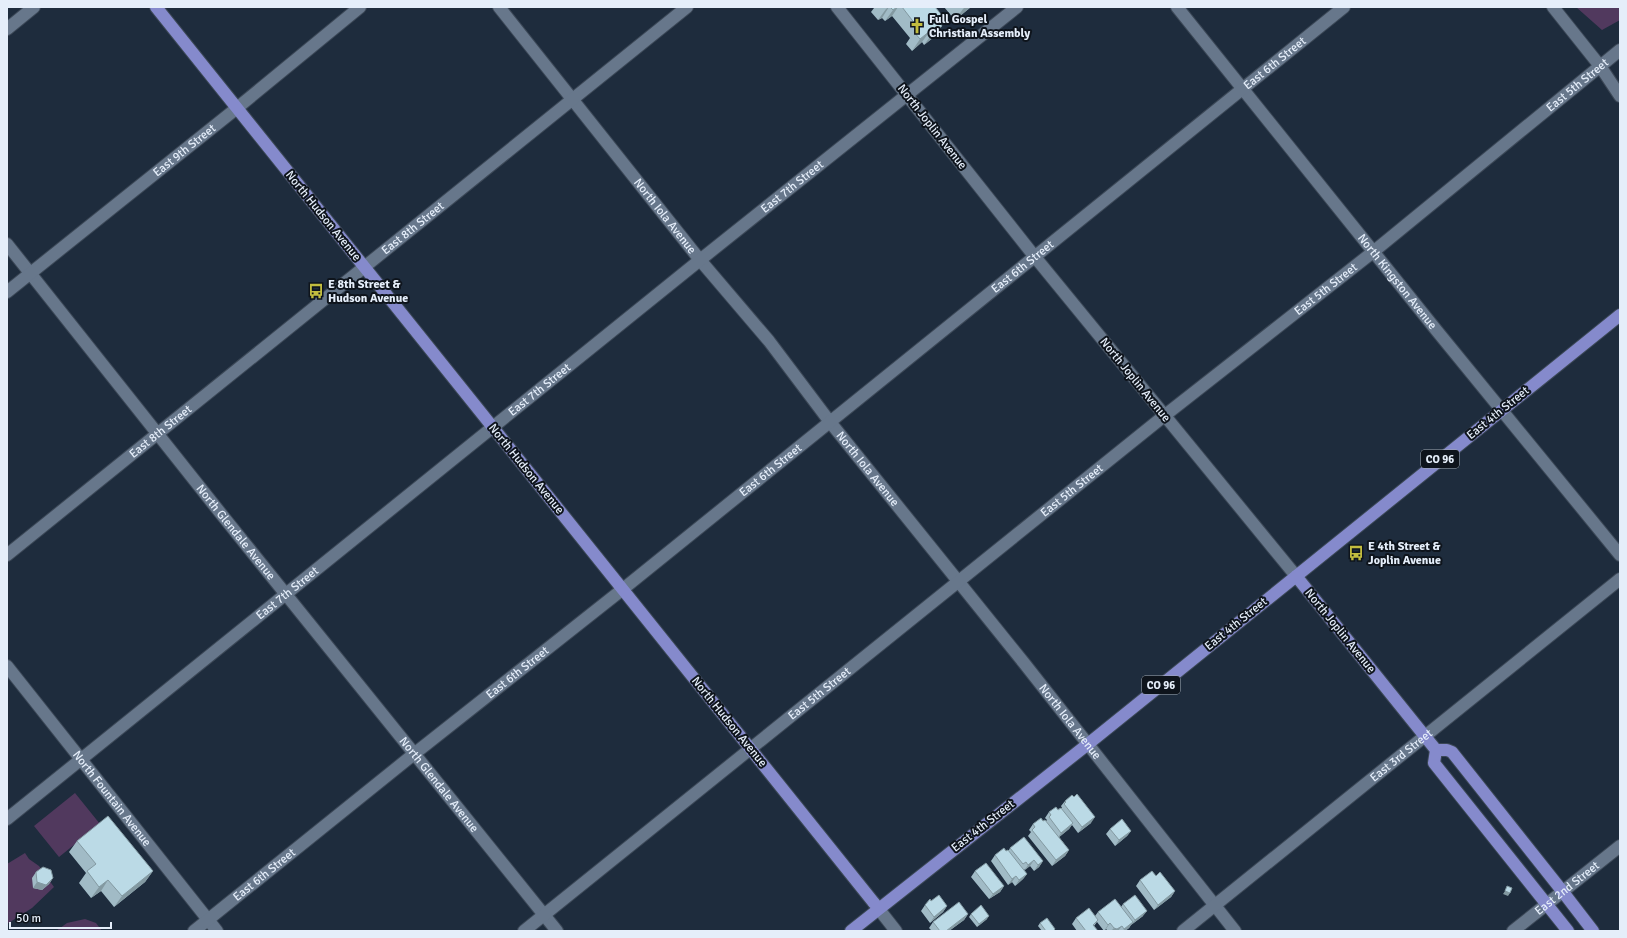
<svg xmlns="http://www.w3.org/2000/svg" width="1627" height="938" viewBox="0 0 1627 938" font-family="Signika,sans-serif">
  <style>
    .green { fill: #51395e }
    .lines { fill: none; stroke-linecap: round; stroke-linejoin: round }
    .minor-casing { stroke: #3c4857; stroke-width: 14 }
    .major-casing { stroke: #3c4857; stroke-width: 14 }
    .minor { stroke: #67778b; stroke-width: 12 }
    .major { stroke: #858acc; stroke-width: 12 }
    .wall { fill: #a1bbc6 }
    .shaded-wall { fill: #8399a1 }
    .building { fill: #bbdae6; stroke: #8399a1 }
    .labels { text-anchor: middle; dominant-baseline: central; stroke-width: 4; stroke-linejoin: round; paint-order: stroke }
    .shield { fill: #0e141c; stroke: #a4adb7; stroke-width: 1 }
    .shield-label { font-size: 11px; font-weight: bold; fill: #e5eefa }
    .poi-label { font-size: 12px; font-weight: bold; fill: #e5eefa; stroke: #0e141c; text-anchor: start }
    .street-label { font-size: 12px; fill: #e5eefa; stroke: #0e141c }
  </style>
  <rect width="100%" height="100%" fill="#1e2c3d"/>
  <path class="green" d="M1576 7H1620V20L1602 30Z
    M75 793 100 824 59 857 34 826Z
    M25 853 29 859 39 866 54 887 32 908 7 924V864Z
    M85 919 96 923 102 931H56L67 923Z"/>
  <g class="lines">
    <g class="minor-casing">
      <g id="minor">
        <path id="s1" d="M499 7 700 260 769 341 830 422 1024 663 1235 931"/>
        <path d="M837 7 1035 257 1296 576"/>
        <path id="s2" d="M1177 7 1437 331 1620 555"/>
        <path d="M1553 7 1600 66 1620 96"/>
        <path d="M7 29 34 7"/>
        <path id="s3" d="M7 244 222 515 557 931"/>
        <path id="s4" d="M7 292 237 108 360 7"/>
        <path id="s5" d="M7 555 687 7"/>
        <path id="s6" d="M7 666 217 931"/>
        <path id="s7" d="M7 819 700 260 1017 7"/>
        <path d="M874 903 896 931"/>
        <path id="s8" d="M194 931 414 754 623 589 1344 7"/>
        <path id="s9" d="M524 931 1164 416 1373 252 1620 50"/>
        <path id="s10" d="M1183 931 1620 579"/>
        <path id="s11" d="M1513 931 1620 846"/>
      </g>
    </g>
    <g class="major-casing">
      <path id="major" d="M156 7 874 903
        M1296 576 1436 750
        M1436 750H1447L1452 752 1563 892 1593 931
        M1436 750 1434 763 1568 931
        M851 931 1088 744 1620 315"/>
    </g>
    <use href="#minor" class="minor"/>
    <use href="#major" class="major"/>
  </g>
  <path class="wall" d="M873 7H935L945 19 941 24 942 26 934 37 924 45 922 42 912 51 906 44 910 38 892 16 885 21 882 18 878 20 871 12 874 8Z
    M944 7H971L955 20Z
    M1065 801 1091 823 1078 833 1072 825 1069 829 1059 837 1069 850 1065 856 1052 866 1028 836 1031 832 1029 830 1033 824 1043 821H1046L1047 820 1045 818 1049 812 1061 808H1062L1061 806Z
    M1110 829 1131 831 1127 836 1115 846 1106 834Z
    M77 841 153 871 145 882 114 907 101 891 91 898 79 883 86 873 69 852Z
    M1010 848 1043 861 1039 867 1034 871 1030 866 1024 870 1027 874 1023 879 1015 886 1012 882 1008 885 991 861 995 855 1009 850Z
    M975 871 1004 886 1000 892 989 899 971 877Z
    M36 872 53 878 49 884 42 890 33 888 32 878Z
    M1156 876 1175 891 1171 897 1154 910 1136 886 1140 880Z
    M931 901 947 906 943 912 930 923 921 911 925 905Z
    M1123 904 1143 916 1131 925 1129 928 1125 931H1108L1106 929 1104 931 1097 922 1094 926 1098 931H1077L1072 924 1076 918 1095 916 1098 912 1121 907Z
    M968 914 964 920 949 931H932L929 928 933 922Z
    M971 914 987 919 977 927 969 917Z
    M1040 923 1054 931H1042L1038 926Z"/>
  <path class="shaded-wall" d="M889 7 882 18 878 20 886 9Z
    M897 7H898L892 16 885 21 893 10Z
    M965 7H971L955 20 963 9Z
    M945 19 938 29 942 26 934 37 924 45 940 23Z
    M930 31 922 42 912 51 920 39Z
    M1095 817 1091 823 1078 833 1082 827Z
    M1073 823 1069 829 1057 839 1061 833Z
    M1131 831 1127 836 1115 846 1119 840Z
    M1069 850 1065 856 1052 866 1056 860Z
    M1034 860 1030 866 1024 871 1028 865Z
    M1043 861 1039 867 1034 871 1038 865Z
    M153 871 145 882 114 907 122 896Z
    M1027 874 1023 879 1015 886 1019 880Z
    M1016 876 1012 882 1008 885 1012 879Z
    M53 878 49 884 42 890 33 888 37 882Z
    M108 880 101 891 91 898 99 887Z
    M1004 886 1000 892 989 899 993 894Z
    M1175 891 1171 897 1154 910 1158 905Z
    M1505 891 1510 893 1508 896 1503 894Z
    M947 906 943 912 930 923 934 917Z
    M1147 911 1143 916 1131 925 1135 920Z
    M968 914 964 920 949 931H946Z
    M989 916 987 919 977 927 979 924Z
    M1133 922 1129 928 1125 931H1123L1124 929Z
    M1110 923 1106 929 1104 931 1108 925Z
    M1122 926 1118 931H1111L1114 928Z"/>
  <path class="building" d="M890 7H897L893 10Z
    M902 7H935L945 19 940 23 942 26 932 34 930 31 920 39 914 32 919 29Z
    M1077 794 1095 817 1082 827 1064 804 1066 802 1065 801 1072 795 1074 797Z
    M1056 807 1058 810 1061 808 1073 823 1061 833 1049 817 1051 815 1049 812Z
    M108 816 153 871 122 896 108 880 99 887 87 871 96 864 77 841Z
    M1041 818 1043 821 1045 820 1069 850 1056 860 1032 830 1035 827 1033 824Z
    M1122 819 1131 831 1119 840 1110 829Z
    M1024 837 1043 861 1038 865 1034 860 1028 865 1026 862 1023 864 1010 848Z
    M1004 848 1006 851 1008 850 1027 874 1019 880 1016 876 1012 879 995 855Z
    M986 863 1004 886 993 894 975 871Z
    M43 867 51 870 53 878 46 885 37 882 36 872Z
    M1152 871 1156 876 1160 872 1175 891 1158 905 1140 880Z
    M1507 886 1512 888 1510 893 1505 891Z
    M939 895 947 906 934 917 925 905 930 899 931 901Z
    M1135 895 1147 911 1135 920 1123 904Z
    M1115 899 1133 922 1124 929 1122 926 1117 929 1114 928 1110 923 1108 925 1098 912Z
    M959 902 968 914 946 931H940L933 922Z
    M981 905 989 916 979 924 971 914Z
    M1089 908 1098 920 1093 925 1098 931H1086L1076 918Z
    M1047 918 1055 929 1053 931H1046L1040 923Z"/>
  <defs>
    <g id="church-bare" transform="scale(1.2)"><path d="M-1.2-6h2.4v3.5h3.3v2.4h-3.3V6h-2.4V-.1h-3.3v-2.4h3.3Z" fill="#c2bd3f" stroke="#0e141c" stroke-width="2.5" paint-order="stroke"/></g>
    <g id="bus-bare" transform="scale(1.2)"><path d="M-5-6H5V4H4V6H2V4H-2V6H-4V4H-5ZM-3.5-4V0h7V-4ZM-3.5 1.2v1.5H-2V1.2ZM2 1.2v1.5H3.5V1.2Z" fill="#c2bd3f" stroke="#0e141c" stroke-width="2.5" paint-order="stroke"/></g>
  </defs>
  <g fill-rule="evenodd">
    <use href="#church-bare" x="917" y="26"/>
    <use href="#bus-bare" x="316" y="291"/>
    <use href="#bus-bare" x="1356" y="553"/>
  </g>
  <g class="labels">
    <g class="shield">
      <rect x="1421" y="450" width="38" height="18" rx="3"/>
      <rect x="1142" y="676" width="38" height="18" rx="3"/>
    </g>
    <g class="shield-label">
      <text x="1440" y="459">CO 96</text>
      <text x="1161" y="685">CO 96</text>
    </g>
    <g class="poi-label">
      <text x="929" y="19">Full Gospel<tspan x="929" dy="14">Christian Assembly</tspan></text>
      <text x="328" y="284">E 8th Street &amp;<tspan x="328" dy="14">Hudson Avenue</tspan></text>
      <text x="1368" y="546">E 4th Street &amp;<tspan x="1368" dy="14">Joplin Avenue</tspan></text>
    </g>
    <g class="street-label">
      <text stroke="none"><textPath href="#s8" startOffset="1386">East 6th Street</textPath></text>
      <text stroke="none"><textPath href="#s9" startOffset="1351">East 5th Street</textPath></text>
      <text transform="translate(932 127) rotate(52)">North Joplin Avenue</text>
      <text stroke="none"><textPath href="#s4" startOffset="227">East 9th Street</textPath></text>
      <text stroke="none"><textPath href="#s7" startOffset="1008">East 7th Street</textPath></text>
      <text transform="translate(323 216) rotate(51)">North Hudson Avenue</text>
      <text stroke="none"><textPath href="#s1" startOffset="267">North Iola Avenue</textPath></text>
      <text stroke="none"><textPath href="#s5" startOffset="521">East 8th Street</textPath></text>
      <text stroke="none"><textPath href="#s8" startOffset="1062">East 6th Street</textPath></text>
      <text stroke="none"><textPath href="#s2" startOffset="352">North Kingston Avenue</textPath></text>
      <text stroke="none"><textPath href="#s9" startOffset="1027">East 5th Street</textPath></text>
      <text transform="translate(1135 380) rotate(51)">North Joplin Avenue</text>
      <text stroke="none"><textPath href="#s7" startOffset="684">East 7th Street</textPath></text>
      <text transform="translate(1498 413) rotate(-39)">East 4th Street</text>
      <text stroke="none"><textPath href="#s5" startOffset="197">East 8th Street</textPath></text>
      <text transform="translate(526 469) rotate(51)">North Hudson Avenue</text>
      <text stroke="none"><textPath href="#s1" startOffset="591">North Iola Avenue</textPath></text>
      <text stroke="none"><textPath href="#s8" startOffset="738">East 6th Street</textPath></text>
      <text stroke="none"><textPath href="#s9" startOffset="703">East 5th Street</textPath></text>
      <text stroke="none"><textPath href="#s3" startOffset="368">North Glendale Avenue</textPath></text>
      <text stroke="none"><textPath href="#s7" startOffset="360">East 7th Street</textPath></text>
      <text transform="translate(1236 624) rotate(-39)">East 4th Street</text>
      <text transform="translate(1340 631) rotate(51)">North Joplin Avenue</text>
      <text stroke="none"><textPath href="#s8" startOffset="414">East 6th Street</textPath></text>
      <text stroke="none"><textPath href="#s9" startOffset="379">East 5th Street</textPath></text>
      <text transform="translate(729 722) rotate(51)">North Hudson Avenue</text>
      <text stroke="none"><textPath href="#s1" startOffset="915">North Iola Avenue</textPath></text>
      <text stroke="none"><textPath href="#s10" startOffset="280">East 3rd Street</textPath></text>
      <text stroke="none"><textPath href="#s3" startOffset="692">North Glendale Avenue</textPath></text>
      <text stroke="none"><textPath href="#s6" startOffset="169">North Fountain Avenue</textPath></text>
      <text transform="translate(983 826) rotate(-38)">East 4th Street</text>
      <text stroke="none"><textPath href="#s8" startOffset="90">East 6th Street</textPath></text>
      <text stroke="none"><textPath href="#s11" startOffset="69">East 2nd Street</textPath></text>
    </g>
  </g>
  <rect width="1627" height="938" fill="none" stroke="#e5eefa" stroke-width="16"/>
  <path d="M10 922v6h101v-6" fill="none" stroke="#e5eefa" stroke-width="2"/>
  <text x="16" y="922" font-size="12" fill="#e5eefa" stroke="#0e141c" stroke-width="3" paint-order="stroke">50 m</text>
</svg>
